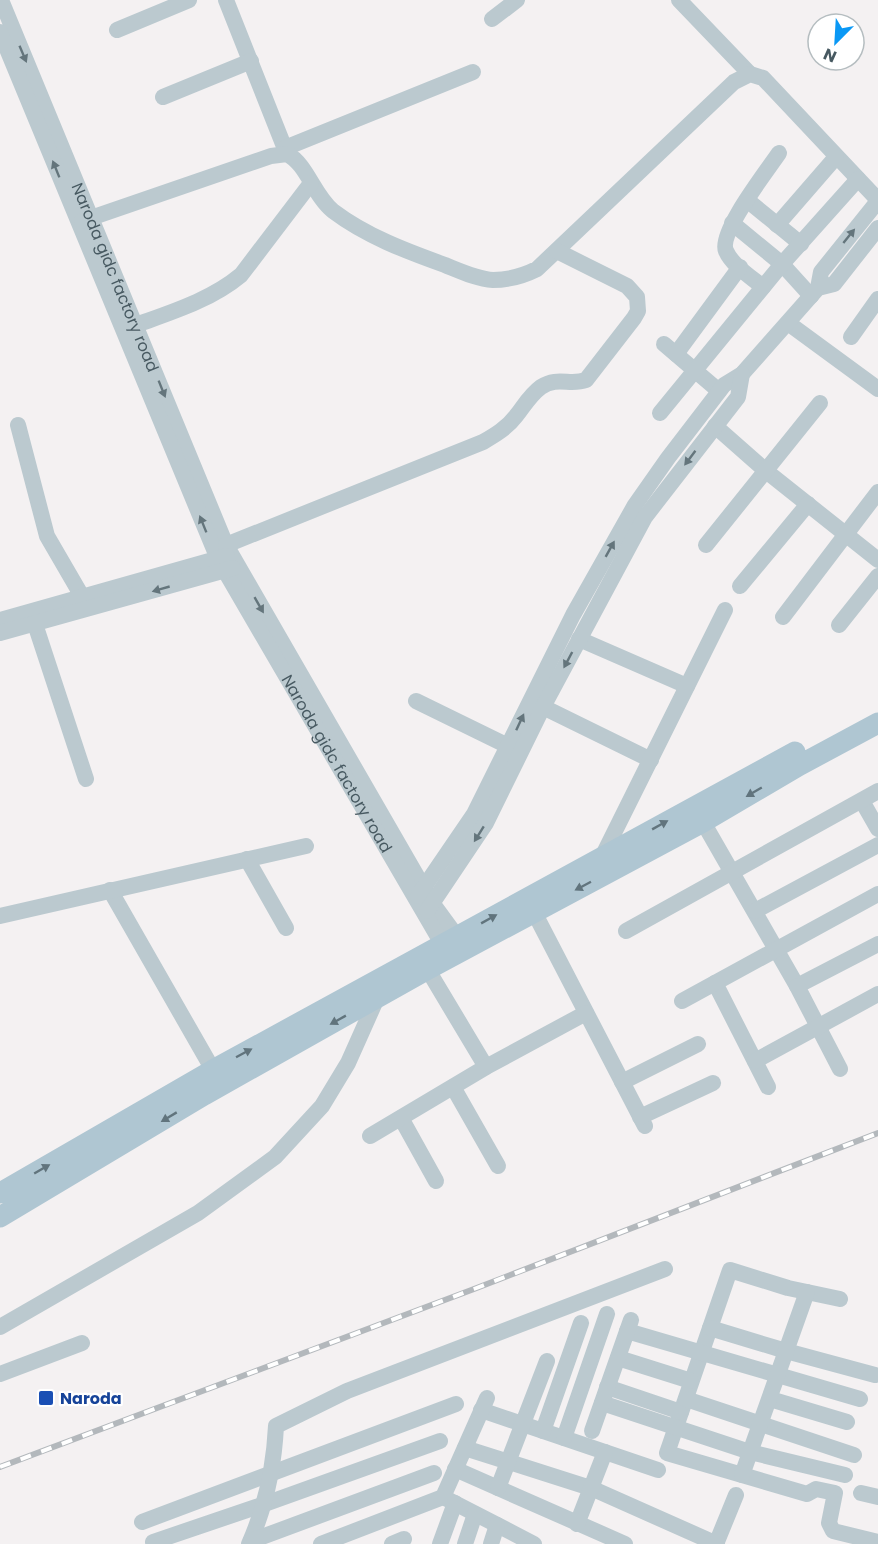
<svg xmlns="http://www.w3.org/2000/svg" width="878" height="1544" viewBox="0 0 878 1544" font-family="Poppins,sans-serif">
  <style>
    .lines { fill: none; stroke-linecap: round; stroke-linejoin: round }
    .minor { stroke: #bbc9cf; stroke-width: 16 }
    .major { stroke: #afc6d2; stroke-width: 21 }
    .rail-casing { stroke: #b3b8bc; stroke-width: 6 }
    .rail { stroke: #fff; stroke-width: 4; stroke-dasharray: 11; stroke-linecap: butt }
    .oneway { fill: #64757c }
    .oneway2 { fill: #61747d }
    .transit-dot { fill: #1a4fb4; stroke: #fff; stroke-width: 2 }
    .labels { text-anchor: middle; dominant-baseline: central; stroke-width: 4.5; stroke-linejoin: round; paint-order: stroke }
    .street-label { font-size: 16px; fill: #475961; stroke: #fff }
    .transit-label { font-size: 16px; font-weight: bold; fill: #164399; stroke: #fff; text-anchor: start }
  </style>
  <rect width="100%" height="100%" fill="#f4f1f2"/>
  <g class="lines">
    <g class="minor">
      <path id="s1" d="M1 0 226 545 433 904 463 945"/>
      <path d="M226 0 287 154"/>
      <path d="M679 0 750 74"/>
      <path d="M492 19 517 0"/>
      <path d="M117 30 189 0"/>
      <path id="s2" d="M0 32 218 559 448 954"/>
      <path d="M163 97 251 61"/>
      <path d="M285 148 473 72"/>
      <path d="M747 200 801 244"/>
      <path d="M82 221 271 156 287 154C307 164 314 196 333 211 366 236 406 251 445 265 460 271 477 279 493 280 509 280 523 276 537 269L734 82 750 74 763 78 878 200"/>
      <path d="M732 223 782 264 811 296"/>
      <path d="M777 225 836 157"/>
      <path d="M763 287C751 277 732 265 726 251 718 233 767 171 779 153"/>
      <path d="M818 288 821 272 878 201"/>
      <path d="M788 323 878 389"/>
      <path d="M136 325C172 312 211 300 241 275L311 183"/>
      <path d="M851 337 878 299"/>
      <path d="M664 344 719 391"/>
      <path d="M676 354 740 267"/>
      <path d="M660 413 782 264 858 179"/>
      <path d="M18 425 47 536 83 598"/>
      <path d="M715 426 766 471 878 560"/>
      <path d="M226 545 483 442C495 435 507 428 516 416 524 406 530 395 541 387 558 376 570 386 586 380L634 318 638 311 637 297 627 286 557 251"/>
      <path d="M706 545 820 403"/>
      <path d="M740 586 808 504"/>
      <path d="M783 617 878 492"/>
      <path d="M0 620 227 556"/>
      <path d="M35 624 86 779"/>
      <path d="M839 625 878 576"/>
      <path d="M0 633 233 568"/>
      <path d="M579 639 687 686"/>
      <path d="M416 701 508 746"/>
      <path d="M543 707 651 760"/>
      <path d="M862 801 878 829"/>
      <path d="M703 822 797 986 878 944"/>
      <path d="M602 857 725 610"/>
      <path d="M247 859 286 928"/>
      <path d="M110 890 213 1070"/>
      <path d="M418 896 474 814 573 615 635 505 668 458 724 385 742 374 818 288 834 284 878 228"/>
      <path d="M427 911 486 823 543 707 645 517 738 397 742 374"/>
      <path d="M755 911 878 845"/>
      <path d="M534 912 645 1126"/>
      <path d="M0 916 306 846"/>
      <path d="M626 931 878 791"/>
      <path d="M422 960 486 1067"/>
      <path d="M715 983 768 1087"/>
      <path d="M797 986 840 1069"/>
      <path d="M682 1001 878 894"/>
      <path d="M755 1061 878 994"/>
      <path d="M622 1082 698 1044"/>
      <path d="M453 1087 498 1166"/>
      <path d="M640 1117 713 1083"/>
      <path d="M401 1118 436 1181"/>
      <path d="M370 1136 486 1067 586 1013"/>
      <path d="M840 1299 788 1288 730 1270 667 1453 807 1494 816 1489 835 1493 829 1523 833 1531 878 1542"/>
      <path d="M0 1327 198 1213 275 1157 322 1106 348 1063 377 998"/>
      <path d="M710 1328 786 1351 875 1375"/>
      <path d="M627 1331 860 1399"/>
      <path d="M618 1358 691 1381"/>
      <path d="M0 1374 82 1343"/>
      <path d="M607 1387 681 1412"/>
      <path d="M686 1399 854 1455"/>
      <path d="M770 1399 847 1422"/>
      <path d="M602 1403 750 1452 845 1475"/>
      <path d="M481 1410 658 1470"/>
      <path d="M543 1431 581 1323"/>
      <path d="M592 1431 631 1320"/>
      <path d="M564 1438 607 1314"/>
      <path d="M465 1448 591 1488 717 1544"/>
      <path d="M455 1469 625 1544"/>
      <path d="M742 1475 807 1292"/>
      <path d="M498 1488 547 1361"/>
      <path d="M861 1493 878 1497"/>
      <path d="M443 1497 534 1544"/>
      <path d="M142 1522 456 1404"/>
      <path d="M577 1524 605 1452"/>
      <path d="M153 1542 262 1505 440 1441"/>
      <path d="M249 1544C265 1508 274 1466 276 1426L347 1391 665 1269"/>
      <path d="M254 1544 251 1541 434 1473"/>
      <path d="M321 1544 443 1497 487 1398"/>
      <path d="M392 1544 404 1539"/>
      <path d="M440 1544 455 1503"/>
      <path d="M465 1544 475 1514"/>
      <path d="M491 1544 497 1525"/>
      <path d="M716 1544 736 1495"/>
    </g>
    <path class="major" d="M0 1193 213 1070 795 752
      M0 1217 204 1095 428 969 703 822 800 765 878 723"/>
    <g class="rail-casing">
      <path id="rail" d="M0 1467 474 1289 878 1133"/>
    </g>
    <use href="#rail" class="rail"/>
  </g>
  <defs><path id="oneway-solid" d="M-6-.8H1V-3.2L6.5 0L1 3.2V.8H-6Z" transform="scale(1.5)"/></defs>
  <g class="oneway">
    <use href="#oneway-solid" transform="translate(23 54) rotate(67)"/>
    <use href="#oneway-solid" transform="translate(56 169) rotate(-112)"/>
    <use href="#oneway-solid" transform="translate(849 236) rotate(-51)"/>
    <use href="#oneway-solid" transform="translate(162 389) rotate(68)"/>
    <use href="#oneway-solid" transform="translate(690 458) rotate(127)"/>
    <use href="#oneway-solid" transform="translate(203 524) rotate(-112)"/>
    <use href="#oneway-solid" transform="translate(610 549) rotate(-61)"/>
    <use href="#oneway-solid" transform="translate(161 589) rotate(164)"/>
    <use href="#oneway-solid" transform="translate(259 605) rotate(60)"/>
    <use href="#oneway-solid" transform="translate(568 660) rotate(118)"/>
    <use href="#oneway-solid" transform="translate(520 722) rotate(-65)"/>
    <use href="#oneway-solid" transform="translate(479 834) rotate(122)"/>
  </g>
  <g class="oneway2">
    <use href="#oneway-solid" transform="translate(754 792) rotate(150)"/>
    <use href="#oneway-solid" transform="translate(660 825) rotate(-29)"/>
    <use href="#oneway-solid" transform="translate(583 886) rotate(152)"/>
    <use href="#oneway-solid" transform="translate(489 919) rotate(-29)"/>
    <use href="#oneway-solid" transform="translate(338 1020) rotate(151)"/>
    <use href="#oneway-solid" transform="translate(244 1053) rotate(-28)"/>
    <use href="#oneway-solid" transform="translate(169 1117) rotate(149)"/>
    <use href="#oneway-solid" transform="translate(42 1169) rotate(-30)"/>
  </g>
  <rect class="transit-dot" x="38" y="1390" width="16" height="16" rx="3"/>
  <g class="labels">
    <g class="street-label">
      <text stroke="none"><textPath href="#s1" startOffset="300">Naroda gidc factory road</textPath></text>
      <text stroke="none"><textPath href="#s2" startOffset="807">Naroda gidc factory road</textPath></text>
    </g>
    <g class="transit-label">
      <text x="60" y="1398">Naroda</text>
    </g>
  </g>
  <g transform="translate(836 42) rotate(204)"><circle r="28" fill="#ffffff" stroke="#b5bdc0" stroke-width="1.5"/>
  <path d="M0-4.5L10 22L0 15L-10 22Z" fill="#0a98f5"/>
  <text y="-9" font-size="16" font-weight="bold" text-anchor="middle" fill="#475961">N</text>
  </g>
</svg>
